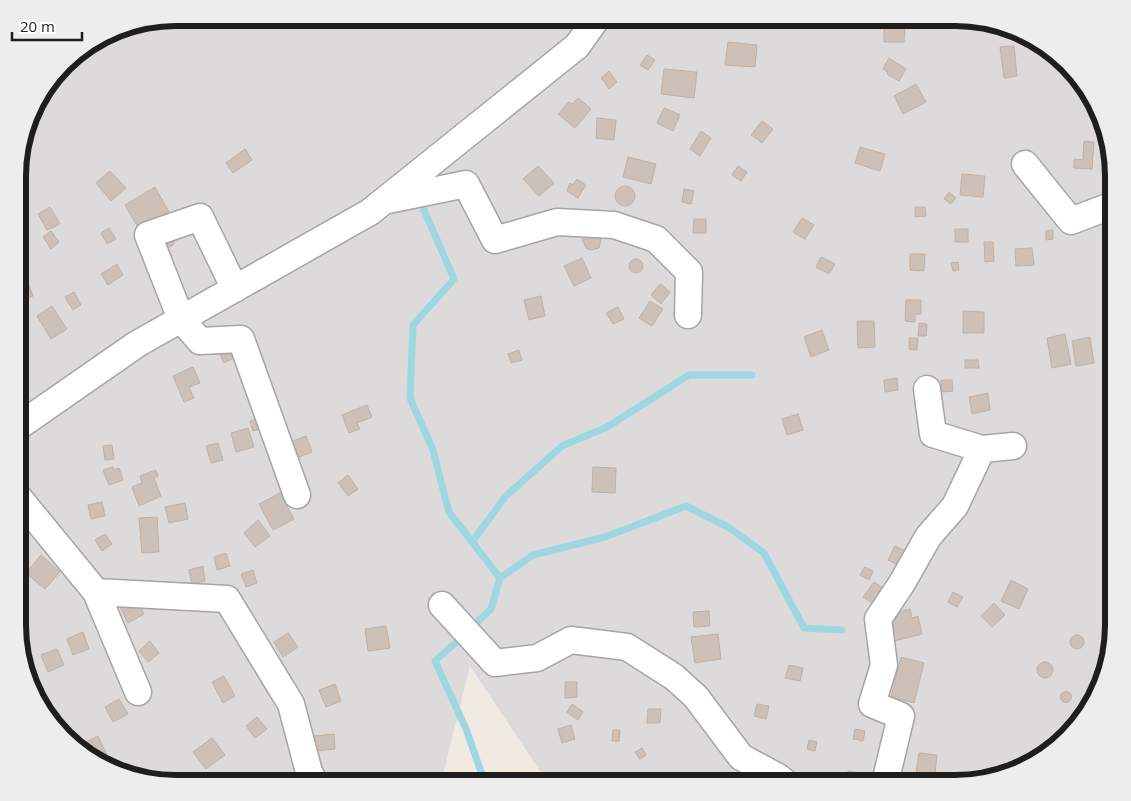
<svg xmlns="http://www.w3.org/2000/svg" width="1131" height="801" viewBox="0 0 1131 801" font-family="'Open Sans',sans-serif">
  <style>
    .residential { fill: #dcdada }
    .lines { fill: none; stroke-linecap: round; stroke-linejoin: round }
    .stream { stroke: #9ed7e2; stroke-width: 7 }
    .building { fill: #ccc0b8; stroke: #c3afa3 }
    .minor-casing { stroke: #a5a5a5; stroke-width: 29 }
    .minor { stroke: #fff; stroke-width: 26 }
    .rim { fill: none; stroke: #1e1e1e; stroke-width: 6 }
  </style>
  <rect width="100%" height="100%" fill="#f0eae2"/>
  <path class="residential" d="M176 18H965L1006 26 1052 50 1097 106 1113 166V635L1105 676 1081 722 1025 767 955 783H548L470 666 441 783H166L125 775 79 751 39 704 19 645V155L39 97 72 57 125 26Z"/>
  <g class="lines">
    <path class="stream" d="M424 210 454 279 413 325 410 398 433 450 449 512 500 578 491 609 471 628
      M472 542 505 497 562 446 607 427 689 375H752
      M500 578 533 555 605 537 686 506 728 527 764 553 804 628 842 630
      M463 636 435 661 466 729 485 783"/>
  </g>
  <path class="building" d="M884 26H905L904 42H884Z
    M728 42 757 45 755 67 725 65Z
    M1014 46 1017 76 1004 78 1000 47Z
    M647 55 655 60 648 70 640 65Z
    M889 58 906 69 899 81 887 74 888 72 883 69Z
    M664 69 697 72 694 98 661 94Z
    M609 71 617 82 609 89 601 78Z
    M916 84 926 102 903 114 894 96Z
    M578 98 591 109 575 128 558 114 569 102 572 104Z
    M664 108 680 115 673 131 657 123Z
    M597 118 616 120 614 140 596 138Z
    M762 121 773 129 762 143 751 135Z
    M701 131 711 138 700 156 690 149Z
    M1084 141 1094 142 1092 169 1074 168V159L1083 160Z
    M860 147 885 154 880 171 855 163Z
    M245 149 252 160 233 173 226 163Z
    M628 157 656 164 651 184 623 177Z
    M538 166 554 183 539 196 523 179Z
    M738 166 747 172 741 181 732 175Z
    M110 171 126 188 111 201 96 183Z
    M962 174 985 176 983 197 960 195Z
    M577 179 586 185 578 198 567 191 570 183 573 185Z
    M615 196a10 10 0 1 1 20 0a10 10 0 1 1-20 0Z
    M155 187 169 212 139 229 125 205Z
    M684 189 694 191 691 204 682 202Z
    M949 192 956 198 951 204 944 199Z
    M50 207 60 224 47 230 38 214Z
    M915 207H925L926 216 915 217Z
    M802 218 814 225 805 239 793 232Z
    M694 219H706V233H693Z
    M109 228 116 239 107 244 101 233Z
    M955 229H968V242H955Z
    M1053 230V239L1046 240V231Z
    M51 231 59 242 51 249 43 237Z
    M158 234 175 239 173 245 168 248H163Z
    M600 235 601 239 599 248 590 250 586 248 582 240 584 236Z
    M984 242H993L994 261 985 262Z
    M1032 248 1034 265 1016 266 1015 249Z
    M910 254H925L924 271 910 270Z
    M821 257 835 264 829 274 816 267Z
    M582 258 591 278 574 286 564 266Z
    M629 266a7 7 0 1 1 14 0a7 7 0 1 1-14 0Z
    M958 262 959 270 953 271 951 263Z
    M117 264 123 275 108 285 101 274Z
    M27 279 33 296 19 301V282Z
    M660 284 670 292 661 304 651 295Z
    M74 292 81 305 73 310 65 297Z
    M541 296 545 316 529 320 524 300Z
    M906 300H921V314H915V322L905 321Z
    M650 301 663 309 652 326 639 318Z
    M52 306 67 329 51 339 37 316Z
    M618 307 624 319 613 324 606 313Z
    M963 311 984 312V333H963Z
    M857 321H874L875 347 858 348Z
    M919 323 927 324 926 336H918Z
    M19 328H27L28 355 19 356Z
    M822 330 829 350 811 357 804 337Z
    M1065 334 1071 364 1052 368 1047 338Z
    M1090 337 1094 363 1076 366 1072 341Z
    M909 338H918L917 350 909 349Z
    M231 345 237 356 224 363 219 352Z
    M519 350 522 360 511 363 508 354Z
    M965 360H978L979 368H965Z
    M193 367 200 383 189 387 194 398 184 402 173 376Z
    M897 378 898 390 885 392 884 380Z
    M941 380H952L953 391 942 392Z
    M988 393 990 410 972 414 969 397Z
    M367 405 372 417 357 423 360 429 349 433 342 415Z
    M798 414 803 430 787 435 782 419Z
    M257 419 260 429 253 431 250 421Z
    M248 428 254 447 236 452 231 433Z
    M306 436 312 452 294 459 288 443Z
    M218 443 223 460 211 463 206 446Z
    M112 445 114 459 105 460 103 446Z
    M113 467V470L119 468 123 480 109 485 103 470Z
    M593 467 616 468 615 493 592 492Z
    M156 470 158 476 154 478 161 496 139 506 132 487 142 483 140 476Z
    M348 475 358 489 348 496 338 483Z
    M280 493 294 519 273 530 259 504Z
    M102 502 105 516 91 519 88 505Z
    M185 503 188 519 169 523 165 507Z
    M157 517 159 552 142 553 139 518Z
    M258 520 270 536 255 547 244 533Z
    M105 534 112 544 102 551 95 540Z
    M895 546 909 553 902 567 888 560Z
    M226 553 230 566 217 570 214 557Z
    M41 555 60 572 45 589 26 573Z
    M203 566 205 581 192 584 189 570Z
    M865 567 873 571 869 580 860 575Z
    M253 570 257 583 246 587 241 574Z
    M1011 580 1028 589 1019 609 1001 601Z
    M874 582 891 593 880 608 863 597Z
    M953 592 963 597 957 607 948 602Z
    M135 596 144 614 128 623 119 605Z
    M994 603 1005 615 992 627 981 616Z
    M910 609 912 618 918 616 922 634 890 642 886 624 893 622 891 614Z
    M709 611 710 626 694 627 693 612Z
    M386 626 390 648 368 651 365 629Z
    M83 632 89 649 73 655 67 639Z
    M288 633 298 647 283 657 274 642Z
    M718 634 721 659 695 663 691 637Z
    M1070 642a7 7 0 1 1 14 0a7 7 0 1 1-14 0Z
    M150 641 159 653 148 662 139 651Z
    M57 649 64 665 48 672 41 655Z
    M901 657 924 663 914 703 891 697Z
    M1037 670a8 8 0 1 1 16 0a8 8 0 1 1-16 0Z
    M789 665 803 668 800 681 785 678Z
    M224 676 235 696 223 703 212 682Z
    M1100 681 1101 684 1098 690H1095L1093 682Z
    M565 682H577V697L565 698Z
    M335 684 341 701 326 707 319 690Z
    M1060.5 697a5.5 5.5 0 1 1 11 0a5.5 5.5 0 1 1-11 0Z
    M119 699 128 714 113 722 105 707Z
    M572 704 583 712 578 720 567 712Z
    M757 704 769 706 766 719 754 716Z
    M648 709H661L660 723H647Z
    M59 713 67 730 63 732 50 717Z
    M257 717 267 729 255 738 246 726Z
    M571 725 575 739 562 743 558 729Z
    M855 729 865 731 863 741 853 739Z
    M613 730H620L619 741H612Z
    M334 734 335 749 315 751 314 736Z
    M98 736 107 755 97 760 88 755 82 744Z
    M212 738 225 755 206 769 193 752Z
    M809 740 817 742 815 751 807 749Z
    M642 748 646 755 640 759 635 752Z
    M919 753 937 755 935 774 916 773Z
    M848 771 872 775 870 783H846Z
    M685 778H700V783H685Z"/>
  <g class="lines">
    <g class="minor-casing">
      <path id="minor" d="M1025 164 1071 221 1113 205
        M388 200 466 184 495 240 557 222 614 225 656 239 689 272 688 315
        M235 289 200 217 148 235 181 319 200 341 241 339 297 495
        M19 426 137 344 370 212 577 46 597 18
        M982 449 1013 446
        M19 498 96 592 138 692
        M96 592 227 599 291 704 309 772 315 783
        M442 605 495 663 537 658 571 640 627 647 674 677 696 697 741 757 778 777 786 783
        M885 783 901 716 872 704 884 665 878 619 902 583 928 537 955 506 982 449 933 434 927 389"/>
    </g>
    <use href="#minor" class="minor"/>
  </g>
  <path d="M0 0H1131V801H0ZM176 26H955A150 150 0 0 1 1105 176V625A150 150 0 0 1 955 775H176A150 150 0 0 1 26 625V176A150 150 0 0 1 176 26Z" fill="#ededed" fill-rule="evenodd"/>
  <path class="rim" d="M176 26H955A150 150 0 0 1 1105 176V625A150 150 0 0 1 955 775H176A150 150 0 0 1 26 625V176A150 150 0 0 1 176 26Z"/>
  <path d="M12 32v8h70v-8" fill="none" stroke="#1e1e1e" stroke-width="2.5"/>
  <text x="20" y="32" font-size="15" fill="#1e1e1e" stroke="#ffffff" stroke-width="4" paint-order="stroke">20 m</text>
</svg>
